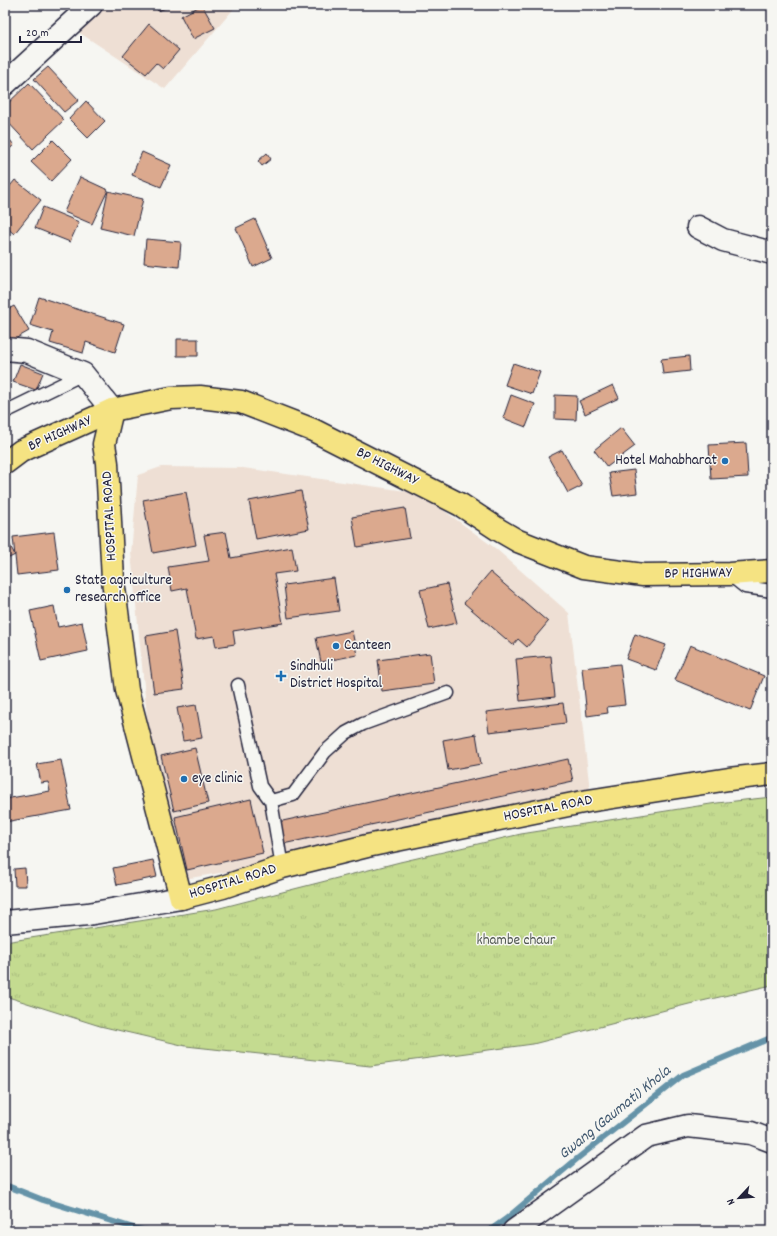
<svg xmlns="http://www.w3.org/2000/svg" width="777" height="1236" viewBox="0 0 777 1236" font-family="Dekko,sans-serif">
  <style>
    .built { fill: #eedfd4; fill-rule: evenodd }
    .grass { fill: url(#grass-tufts); stroke: #737e66 }
    .lines { fill: none; stroke-linecap: round; stroke-linejoin: round }
    .stream { stroke: #6593a8; stroke-width: 6 }
    .building { fill: #dba98e; stroke: #22223b }
    .service-casing { stroke: #22223b; stroke-width: 15 }
    .minor-casing { stroke: #22223b; stroke-width: 25 }
    .primary-casing { stroke: #22223b; stroke-width: 25 }
    .trunk-casing { stroke: #22223b; stroke-width: 25 }
    .service { stroke: #f6f6f2; stroke-width: 12 }
    .minor { stroke: #f6f6f2; stroke-width: 22 }
    .primary { stroke: #f5e382; stroke-width: 22 }
    .trunk { stroke: #f5e382; stroke-width: 22 }
    .poi-dot { fill: #1f6fb2; stroke: #f6f6f2; stroke-width: 1.5 }
    .labels { text-anchor: middle; dominant-baseline: central; stroke-width: 3; stroke-linejoin: round; paint-order: stroke }
    .street-label { font-size: 15px; fill: #22223b; stroke: #f6f6f2 }
    .poi-label { font-size: 15px; fill: #22223b; stroke: #f6f6f2; text-anchor: start }
    .park-label { font-size: 15px; fill: #535a54; stroke: #f6f6f2 }
    .water-label { font-size: 16px; font-style: italic; fill: #435a71; stroke: #f6f6f2 }
  </style>
  <defs>
    <pattern id="grass-tufts" width="24" height="20" patternUnits="userSpaceOnUse"><rect width="24" height="20" fill="#c4db90"/><path d="M3 7l-1-3M5 7V3M7 7l1-3M15 17l-1-3M17 17v-4M19 17l1-3" fill="none" stroke="#a8bc7d"/></pattern>
  </defs>
  <rect width="100%" height="100%" fill="#f6f6f2"/>
  <filter id="ink" filterUnits="userSpaceOnUse"><feTurbulence type="fractalNoise" baseFrequency=".025" numOctaves="2"/><feDisplacementMap in="SourceGraphic" scale="8" xChannelSelector="R" yChannelSelector="G"/><feConvolveMatrix kernelMatrix="1 2 1 2 8 2 1 2 1" color-interpolation-filters="sRGB"/></filter>
  <g filter="url(#ink)">
    <path class="built" d="M83 5H237L165 89 77 31Z
      M161 467 243 468 420 493 495 548 569 613 590 790 250 868 184 879 148 727 131 553 138 475ZM301 491 309 528 249 501ZM186 492 196 544 153 553 143 500ZM405 508 410 538 357 547 352 517ZM226 532 231 558 292 547 296 571 274 574 282 623 233 631 235 644 214 636 196 639 187 588 172 591 168 567 209 561 204 535ZM490 572 518 639 513 645 464 603ZM334 578 339 611 288 618 284 585ZM447 584 456 623 429 629 420 590ZM175 631 154 693 146 636ZM551 656 555 697 520 701 516 659ZM563 703 566 723 488 731 486 712ZM196 705 202 738 183 741 177 709ZM476 734 481 764 448 769 443 740ZM195 748 208 803 174 811 161 756ZM568 759 573 781 283 844 278 822ZM251 799 263 853 187 870 175 817Z"/>
    <path class="grass" d="M772 797V985L689 1004 533 1044 370 1066 186 1046 100 1026 5 996V942L216 909 400 862 521 834 717 803Z"/>
    <g class="lines">
      <path class="stream" d="M5 1185 43 1200 137 1229 149 1231
        M489 1231 506 1219 578 1158 683 1075 768 1039H772"/>
    </g>
    <path class="building" d="M155 5H173L158 11Z
      M202 5 215 28 193 39 181 16Z
      M149 24 179 50 163 69 156 63 146 74 123 56Z
      M5 56 10 59 5 67Z
      M48 67 79 100 64 112 34 79Z
      M29 83 64 120 33 149 5 119V106Z
      M86 101 105 121 88 138 69 119Z
      M5 134 14 145 5 153Z
      M53 140 72 159 51 181 31 162Z
      M142 152 171 165 161 187 132 175Z
      M267 153 271 159 262 166 258 161Z
      M80 177 108 190 92 224 64 212Z
      M15 180 41 200 14 234 5 226V192Z
      M108 191 143 199 134 236 100 228Z
      M43 207 79 222 70 242 35 228Z
      M255 219 272 258 253 267 236 228Z
      M146 239 181 242 179 267 144 263Z
      M39 297 124 324 115 352 86 342 83 353 50 343 53 332 30 325Z
      M14 306 29 331 6 344 5 342V311Z
      M177 339H198V356H177Z
      M689 356 690 371 663 374 661 359Z
      M513 363 540 372 532 394 505 385Z
      M20 364 43 373 36 390 13 382Z
      M613 385 619 398 585 414 579 401Z
      M511 395 535 404 526 427 503 418Z
      M555 395 577 396 576 420 555 419Z
      M621 428 635 446 607 467 594 450Z
      M746 443 748 477 711 479 709 445Z
      M562 450 582 486 568 493 548 457Z
      M634 470 637 493 613 496 609 473Z
      M301 491 309 529 256 539 249 501Z
      M186 492 196 545 153 553 143 500Z
      M405 508 410 538 357 547 352 517Z
      M54 532 59 570 17 575 13 537Z
      M226 532 231 558 292 547 296 571 274 574 283 623 233 631 235 644 216 647 214 636 196 639 187 588 172 591 168 567 209 561 204 535Z
      M5 536 15 555 5 560Z
      M490 572 548 622 527 647 518 639 513 645 464 603Z
      M334 578 339 611 288 618 284 585Z
      M447 584 457 623 429 629 420 590Z
      M54 606 58 627 82 622 88 651 41 661 30 611Z
      M175 631 184 689 154 693 146 636Z
      M352 631 357 655 321 662 316 638Z
      M635 634 666 645 656 670 626 659Z
      M690 645 764 676 750 711 675 680Z
      M430 653 434 684 382 691 378 660Z
      M551 656 555 697 520 701 516 659Z
      M620 664 625 705 607 707 608 713 587 716 582 668Z
      M563 703 566 723 489 732 486 712Z
      M196 705 202 738 183 741 177 708Z
      M476 734 481 764 448 770 443 740Z
      M195 748 208 803 174 811 161 756Z
      M568 759 573 781 283 844 278 822Z
      M61 760 71 810 5 822V799L50 791 48 782 41 783 37 764Z
      M251 799 263 853 187 870 175 817Z
      M153 860 157 877 117 885 113 868Z
      M25 868 26 886H15L14 869Z"/>
    <g class="lines">
      <g class="service-casing">
        <path id="service" d="M5 412 83 374
          M730 575 745 587 772 591
          M238 685 260 786 271 801 282 867
          M271 801 293 795 325 752 346 733 363 724 448 693"/>
      </g>
      <g class="minor-casing">
        <path id="minor" d="M5 84 91 5
          M698 227 723 240 772 253
          M5 349 27 351 83 374 112 410
          M5 922 88 914 181 898
          M514 1231 646 1136 688 1126 751 1133 772 1141"/>
      </g>
      <g class="primary-casing">
        <path id="primary" d="M112 410 104 444 107 463 113 580 127 690 181 898 223 887 282 867 367 846 588 801 729 779 772 774"/>
      </g>
      <g class="trunk-casing">
        <path id="trunk" d="M5 463 21 451 112 410 171 398 200 397 241 402 313 430 461 505 499 530 518 541 584 567 643 575 729 574 772 571"/>
      </g>
      <use href="#service" class="service"/>
      <use href="#minor" class="minor"/>
      <use href="#primary" class="primary"/>
      <use href="#trunk" class="trunk"/>
    </g>
  </g>
  <g class="poi-dot">
    <circle cx="725" cy="461" r="4"/>
    <circle cx="67" cy="590" r="4"/>
    <circle cx="336" cy="646" r="4"/>
    <path d="M279 670h4v4h4v4h-4v4h-4v-4h-4v-4h4z"/>
    <circle cx="184" cy="779" r="4"/>
  </g>
  <g class="labels">
    <g class="street-label">
      <text transform="translate(60 434) rotate(-24)">BP HIGHWAY</text>
      <text transform="translate(387 467) rotate(27)">BP HIGHWAY</text>
      <text transform="translate(110 516) rotate(-93)">HOSPITAL ROAD</text>
      <text transform="translate(698 574) rotate(-1)">BP HIGHWAY</text>
      <text transform="translate(548 809) rotate(-11)">HOSPITAL ROAD</text>
      <text transform="translate(233 882) rotate(-17)">HOSPITAL ROAD</text>
    </g>
    <g class="poi-label">
      <text x="717" y="461" text-anchor="end">Hotel Mahabharat</text>
      <text x="75" y="581">State agriculture<tspan x="75" dy="17">research office</tspan></text>
      <text x="344" y="646">Canteen</text>
      <text x="290" y="667">Sindhuli<tspan x="290" dy="17">District Hospital</tspan></text>
      <text x="192" y="779">eye clinic</text>
    </g>
    <g class="park-label">
      <text x="516" y="941">khambe chaur</text>
    </g>
    <g class="water-label">
      <text transform="translate(615 1113) rotate(-39)">Gwang (Gaumati) Khola</text>
    </g>
  </g>
  <rect width="777" height="1236" fill="none" stroke="#f6f6f2" stroke-width="20"/>
  <rect x="10" y="10" width="757" height="1216" fill="none" stroke="#22223b" stroke-width="1.5" filter="url(#ink)"/>
  <g transform="translate(739 1198) rotate(244)" stroke="#f6f6f2" stroke-width="3" paint-order="stroke">
  <path d="M0-3L7 15L0 10L-7 15Z" fill="#22223b"/>
  <text y="-6" font-size="11" font-weight="bold" text-anchor="middle" fill="#22223b">N</text>
  </g>
  <path d="M20 36v6h61v-6" fill="none" stroke="#22223b" stroke-width="2"/>
  <text x="26" y="36" font-size="12" fill="#22223b" stroke="#f6f6f2" stroke-width="3" paint-order="stroke">20 m</text>
</svg>
